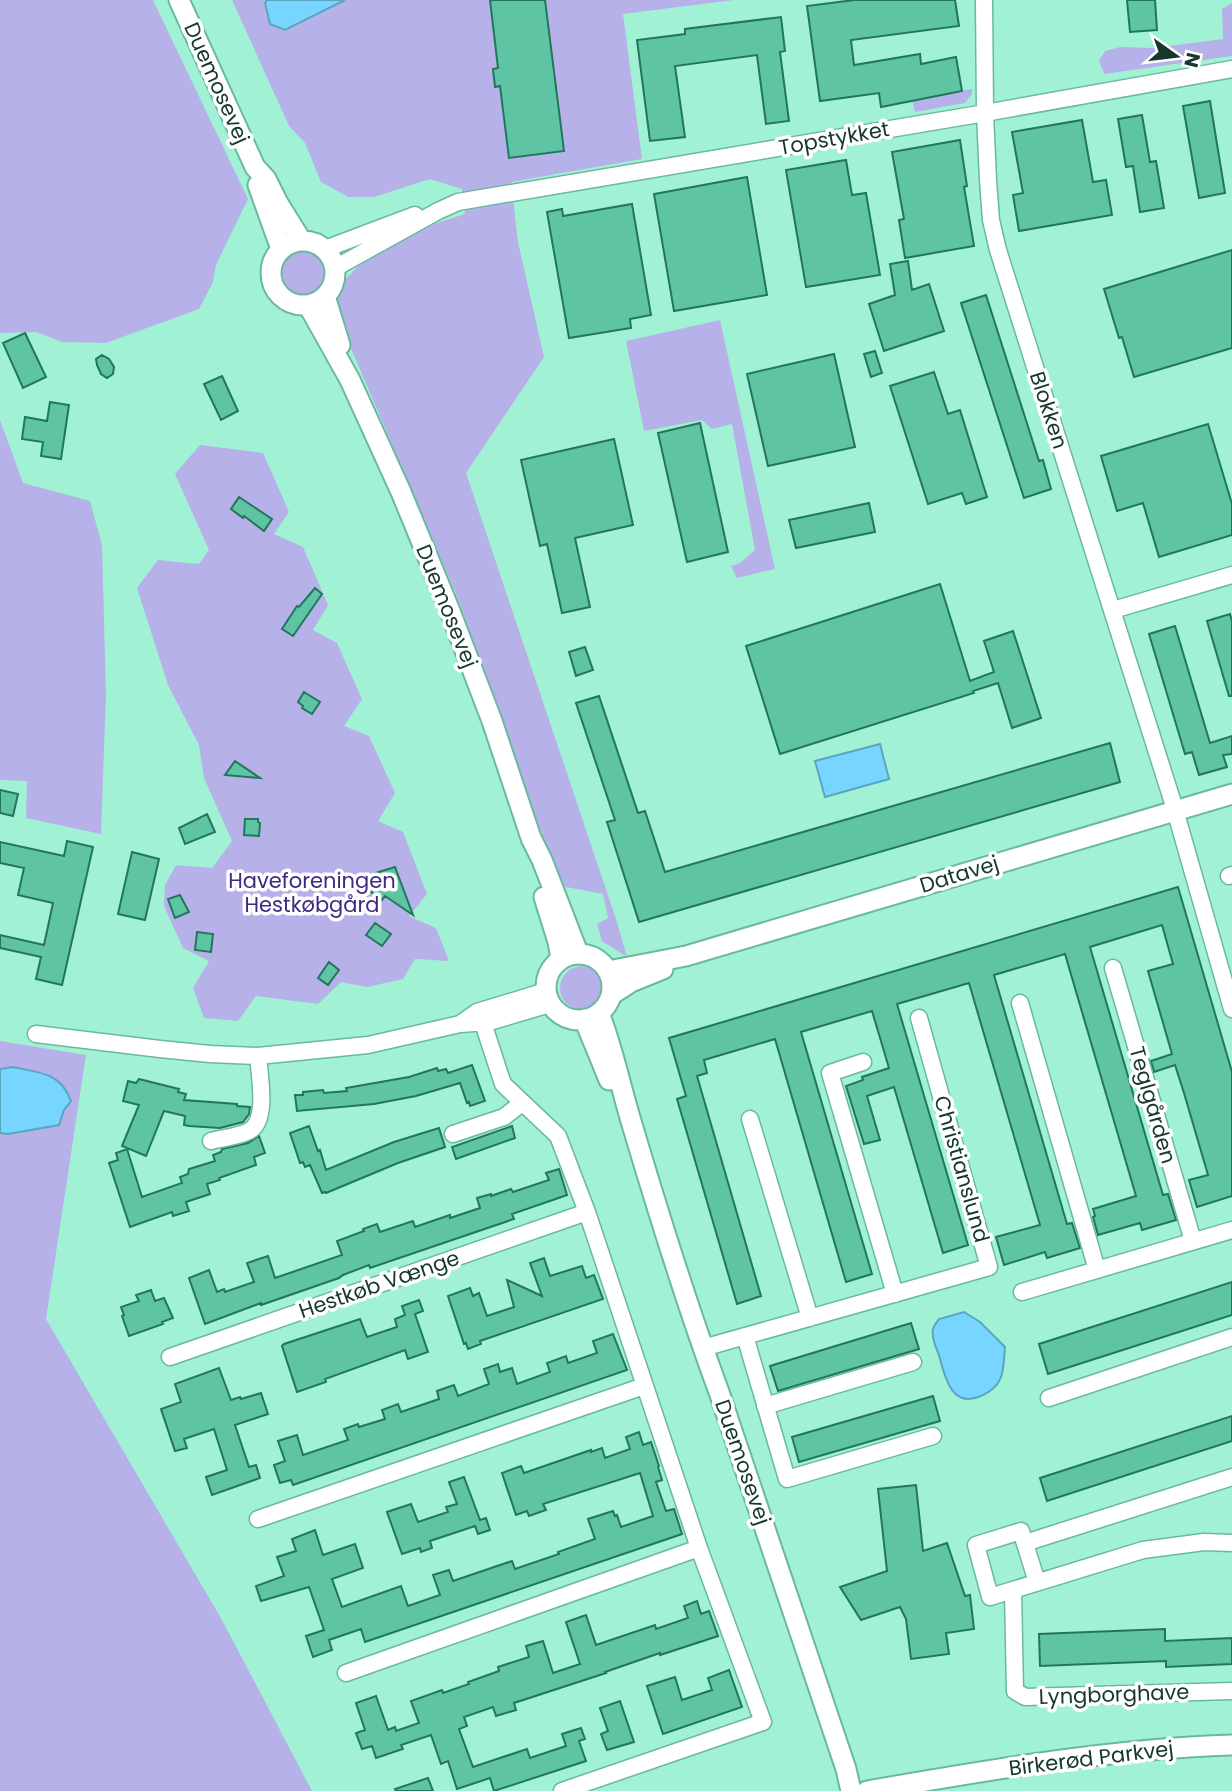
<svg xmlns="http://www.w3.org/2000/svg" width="1232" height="1791" viewBox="0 0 1232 1791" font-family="Poppins,sans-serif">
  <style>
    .green { fill: #b7b1e9 }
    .water { fill: #77d5ff; stroke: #5aa6c0; stroke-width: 2 }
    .building { fill: #5fc4a3; stroke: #21765d; stroke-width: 2 }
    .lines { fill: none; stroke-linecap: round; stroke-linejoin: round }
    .minor-casing { stroke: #6ab99e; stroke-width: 19 }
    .tertiary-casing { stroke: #6ab99e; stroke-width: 23 }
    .minor { stroke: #fff; stroke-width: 16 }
    .tertiary { stroke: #fff; stroke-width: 19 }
    .labels { text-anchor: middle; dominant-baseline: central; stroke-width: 7; stroke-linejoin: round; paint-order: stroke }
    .street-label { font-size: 21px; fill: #15372c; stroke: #fff }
    .park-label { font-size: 21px; fill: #3f2a80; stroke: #fff }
  </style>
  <rect width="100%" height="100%" fill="#a1f2d4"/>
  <path class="green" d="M0 0H153L248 199 216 265 213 282 199 309 106 343 62 342 36 332 0 333Z
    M232 0H734L623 14 642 159 511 182 518 242 544 357 466 473 616 919 627 957 602 941 597 924 608 918 603 894 561 886 515 761 457 596 344 332 336 302 342 283 364 260 437 223 465 214 462 189 430 179 374 197H348L321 182 305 143 289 126Z
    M1232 3V56L1104 74 1099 61 1105 51 1120 47 1154 48 1223 39 1222 9Z
    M972 89V94L965 103 915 112 912 100Z
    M280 272a23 23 0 1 1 46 0a23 23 0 1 1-46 0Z
    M720 320 775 569 737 578 731 566 740 563 755 550 732 424 712 429 702 420 644 431 626 341Z
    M0 420 23 483 90 501 102 545 106 695 101 834 26 818 27 781 0 780Z
    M200 445 263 453 289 512 274 534 303 547 328 605 313 630 337 643 362 699 344 726 369 736 395 793 378 821 403 832 427 894 409 916 436 928 449 961 415 959 403 979 367 987 341 982 318 1004 256 996 238 1021 204 1018 193 988 209 961 183 948 164 906 165 885 176 865 212 868 232 841 204 778 199 745 168 685 137 588 158 560 199 564 209 550 175 474Z
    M560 988a22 22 0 1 1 44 0a22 22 0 1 1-44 0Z
    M0 1041 86 1055 46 1319 222 1620 312 1791H0Z"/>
  <path class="water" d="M267 0H345L285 30 270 24 265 3Z
    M880 744 889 779 825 797 815 761Z
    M13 1067C40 1073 60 1072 71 1101L64 1110 59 1125 8 1134 0 1133V1069Z
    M964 1312 980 1322 1005 1347C1003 1370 1005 1386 981 1396 951 1409 945 1377 939 1355 936 1348 931 1337 933 1329 934 1325 937 1322 939 1319Z"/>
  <path class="building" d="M490 0H545L564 151 509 158 500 86 495 87 493 69 498 68Z
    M854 0H955L959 26 851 40 854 65 920 54 921 64 956 57 962 91 881 107 879 93 820 101 807 6Z
    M1127 0H1155L1157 30 1130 32Z
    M781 17 785 51 780 52 789 121 766 124 757 55 675 66 685 137 650 141 637 40 685 34V29Z
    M1210 101 1225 193 1199 198 1183 106Z
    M1142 115 1150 162 1156 161 1164 208 1140 212 1133 166 1126 167 1118 119Z
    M1082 120 1093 182 1106 180 1112 215 1019 231 1013 195 1023 193 1012 132Z
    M960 140 967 186 964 187 974 246 905 258 899 220 904 219 892 152Z
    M846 160 852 195 866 193 880 275 806 287 786 170Z
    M747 177 767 295 674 311 654 194Z
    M632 204 651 315 630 319 631 328 569 338 547 212 562 209 563 216Z
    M1232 250V348L1134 377 1122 337 1119 338 1104 289Z
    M908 261 912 290 929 284 944 331 884 351 869 304 895 295 890 264Z
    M986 295 1039 461 1043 460 1051 489 1024 498 961 303Z
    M25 333 46 377 23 388 3 343Z
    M875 351 882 373 871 377 864 354Z
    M834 354 855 447 768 466 747 374Z
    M102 355 109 359 114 367 113 374 107 378 101 374 97 365 96 359Z
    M934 372 948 414 960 410 987 497 966 504 962 493 928 504 890 386Z
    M222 376 238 411 221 420 204 384Z
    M50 402 69 405 61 459 41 456 43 442 22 439 25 417 47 421Z
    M700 423 728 552 687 562 658 433Z
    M1208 424 1232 504V535L1159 557 1143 503 1117 511 1101 456Z
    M614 439 633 525 575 538 590 607 562 613 547 544 540 546 521 460Z
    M239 497 272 519 264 531 244 516 243 518 231 509Z
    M869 503 875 532 796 548 789 520Z
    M940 584 970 681 994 672 984 641 1013 631 1041 718 1012 728 998 683 973 691 974 693 780 754 746 646Z
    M315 588 322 594 293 636 282 629 297 606 299 607Z
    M1230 614 1232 621V696H1229L1207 621Z
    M1175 626 1210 743 1232 736V754L1223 755 1227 767 1199 775 1192 752 1185 754 1149 634Z
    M585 647 593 670 576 676 569 652Z
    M304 692 320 702 312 714 302 708 303 706 298 702Z
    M599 696 638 813 645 811 665 872 1110 743 1120 782 639 922 607 822 615 820 576 703Z
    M235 761 260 778 225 775Z
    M0 790 18 794 13 816 0 813Z
    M207 814 215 832 185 844 179 828Z
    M245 819H258V822L260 823 259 836 244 835Z
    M67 841 93 847 62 985 36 979 41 957 0 948V935L44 945 53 903 18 895 24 868 0 863V842L64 856Z
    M132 852 159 859 145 920 118 914Z
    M395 867 413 915 385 896 382 900 371 892 376 884 371 880 375 873Z
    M1178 887 1232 1072V1196L1197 1207 1189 1180 1208 1175 1184 1093 1175 1065 1154 1072 1151 1061 1172 1054 1148 971 1173 964 1162 925 1090 947 1163 1195 1168 1194 1176 1220 1142 1230 1140 1223 1098 1235 1093 1217 1095 1216 1093 1209 1136 1196 1065 954 994 975 1067 1224 1072 1223 1080 1248 1047 1258 1045 1252 1004 1265 996 1237 1040 1225 969 983 897 1004 968 1245 943 1253 894 1087 867 1096 880 1140 864 1144 846 1086 863 1080 862 1077 889 1068 872 1011 801 1032 872 1274 846 1282 775 1039 704 1060 707 1073 697 1076 761 1296 737 1304 677 1099 686 1096 669 1038Z
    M180 895 189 912 175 918 168 899Z
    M375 923 391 934 382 946 366 935Z
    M197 932 213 934 211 952 195 950Z
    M329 962 339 970 328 985 318 978Z
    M472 1065 485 1101 470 1106 469 1102 467 1103 460 1083 416 1096 374 1104 297 1111 295 1095H303V1092L323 1090 324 1093 347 1091 346 1088 409 1077 437 1068 438 1071 446 1069 448 1073Z
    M139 1079 179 1089 178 1092 186 1094 184 1100 237 1104V1106L250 1107 249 1114 243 1122 220 1128 189 1126 184 1125 185 1116 164 1111 146 1156 122 1146 139 1105 123 1101 128 1081 136 1083Z
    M309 1126 318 1151 320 1150 326 1170 394 1142 439 1128 445 1147 398 1163 326 1193 325 1192 322 1193 310 1165 305 1167 303 1162 300 1163 290 1133Z
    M512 1126 515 1138 456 1159 452 1147Z
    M259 1136 265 1153 254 1157 256 1165 219 1178 220 1180 207 1184 210 1194 186 1202 189 1211 173 1216 172 1212 130 1227 109 1163 118 1160 116 1153 127 1149 142 1197 182 1183 180 1177 188 1174 189 1169 215 1161 213 1155 221 1152 222 1149 248 1143Z
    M559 1169 567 1195 512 1214 514 1219 370 1268 369 1265 343 1275 339 1278 261 1305V1303L205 1324 189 1278 209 1270 217 1292 224 1289 225 1292 254 1282 247 1263 268 1256 275 1278 342 1255 337 1241 364 1231 363 1229 377 1224 380 1232 413 1221 415 1227 450 1215V1218L480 1208 477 1198 491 1194V1196L511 1189 513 1192 549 1180 546 1173Z
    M544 1258 550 1276 582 1266 586 1278 594 1275 603 1299 480 1341 481 1344 468 1349 466 1343 464 1344 448 1296 470 1288 473 1296 479 1293 487 1316 514 1307 507 1280 542 1296 530 1263Z
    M1232 1282V1315L1048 1374 1039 1344Z
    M151 1290 155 1301 164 1298 173 1318 162 1322 163 1324 129 1336 122 1316 124 1315 121 1307 139 1301 136 1295Z
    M419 1300 423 1311 415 1314 428 1352 408 1359 405 1350 325 1379 326 1382 297 1392 282 1346 284 1344 360 1319 367 1337 397 1327 395 1319 405 1315 402 1306Z
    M911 1323 919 1349 778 1391 770 1366Z
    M613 1334 627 1370 293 1485 291 1480 280 1483 274 1465 285 1461 278 1441 297 1435 303 1455 348 1440 344 1429 358 1424 359 1427 385 1419 382 1410 398 1404 401 1412 439 1399 437 1391 454 1385 458 1396 489 1384 484 1369 498 1364 500 1372 512 1368 517 1384 550 1372 547 1363 566 1356 568 1363 597 1353 593 1341Z
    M219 1368 231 1400 240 1397 241 1399 261 1393 268 1414 235 1425 249 1467 256 1465 260 1478 212 1495 206 1477 227 1470 214 1429 184 1439 187 1448 175 1451 161 1409 181 1402 175 1384Z
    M933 1396 940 1421 799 1462 792 1437Z
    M1232 1416V1441L1047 1501 1040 1478Z
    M639 1432 643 1445 651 1442 659 1466 658 1467 662 1480 656 1482 666 1511 674 1509 682 1534 365 1642 361 1629 329 1640 332 1650 313 1657 306 1636 324 1630 309 1587 261 1601 256 1586 284 1576 277 1557 296 1551 292 1539 315 1530 323 1555 355 1544 363 1568 332 1579 342 1607 401 1586 408 1606 440 1595 433 1575 449 1570 453 1581 512 1561 515 1569 559 1554 558 1552 595 1539 588 1519 613 1511 615 1516 617 1515 621 1527 653 1516 640 1473 543 1504 546 1510 529 1516 527 1511 516 1515 502 1473 521 1466 524 1473 591 1450V1452L602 1448 605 1458 630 1449 626 1437Z
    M464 1477 480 1520 486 1518 490 1530 478 1534 475 1526 430 1541 432 1548 421 1552 420 1548 402 1554 387 1512 411 1504 418 1522 448 1512 446 1507 457 1504 449 1482Z
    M916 1485 923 1551 947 1543 965 1596 970 1595 974 1629 946 1633 949 1654 911 1659 906 1619 900 1607 861 1620 840 1587 887 1571 878 1489Z
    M697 1601 701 1614 709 1611 718 1636 660 1655V1653L605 1672 606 1673 514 1703 516 1710 496 1716 493 1707 464 1717 467 1726 459 1729 473 1767 527 1749 530 1758 566 1746 562 1734 581 1728 585 1739 579 1741 586 1761 494 1791 490 1778 457 1789 448 1761 441 1764 431 1735 401 1745 403 1749 376 1758 372 1746 362 1749 356 1733 365 1730 356 1703 376 1696 388 1730 395 1727 396 1731 419 1723 411 1701 442 1690 443 1693 469 1684 468 1682 499 1671 498 1667 529 1657 526 1646 543 1641 553 1673 580 1664 566 1622 586 1615 596 1645 655 1625 656 1629 688 1618 684 1606Z
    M1165 1629V1641L1232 1638V1664L1166 1667V1661L1040 1666 1039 1634Z
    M729 1670 742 1707 663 1734 647 1686 675 1677 682 1700 712 1690 708 1678Z
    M620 1701 634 1742 607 1750 601 1734 608 1731 600 1708Z
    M428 1778 433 1791H396L395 1789Z"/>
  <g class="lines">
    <g class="minor-casing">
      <path id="minor" d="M984 0 985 113 988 180 991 220 998 250 1173 803 1232 1009
        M325 249 415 215
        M335 268 438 211 458 202 985 113 1232 69
        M1113 610 1232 575
        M1229 876 1232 875
        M1113 968 1193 1241
        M1020 1003 1097 1270
        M483 1023 503 1084 558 1136 587 1212 699 1548 763 1722 562 1791
        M460 1024 477 1012 546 991
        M36 1034 160 1049 210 1054 258 1056 368 1045 460 1024 489 1022 550 1004
        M863 1062 830 1073 895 1294
        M750 1119 810 1318
        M453 1134 504 1117 522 1103
        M211 1141C222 1138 238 1137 249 1131 269 1121 259 1074 258 1056
        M1022 1292 1232 1230
        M745 1336 787 1479 933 1436
        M703 1348 989 1267 919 1018
        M170 1357 587 1212
        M1049 1398 1232 1337
        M765 1406 913 1362
        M258 1519 644 1386
        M1025 1543 1232 1477
        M1037 1582 1021 1531 976 1545 990 1597 1143 1550 1204 1542 1232 1543
        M1013 1590 1015 1691 1025 1697 1232 1691
        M346 1673 699 1548"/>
    </g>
    <g class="tertiary-casing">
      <path id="tertiary" d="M179 0 255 167 266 179 278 203 301 240
        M258 185 281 249
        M271 273a32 32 0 1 1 64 0a32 32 0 1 1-64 0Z
        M325 296 340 345
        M308 305 350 380 401 492 448 606 492 721 531 838 542 860 578 953
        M544 897 558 942 561 959
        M546 987a33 33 0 1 1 66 0a33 33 0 1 1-66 0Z
        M608 971 686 956 1232 794
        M611 995 631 982 663 969
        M599 1013C613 1048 620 1085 631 1121 658 1212 686 1303 719 1392L846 1769 851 1791
        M584 1019 609 1080
        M867 1791C988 1770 1110 1749 1232 1745"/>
    </g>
    <use href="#minor" class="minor"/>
    <use href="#tertiary" class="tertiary"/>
  </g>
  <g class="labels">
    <g class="street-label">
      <text transform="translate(217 83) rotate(66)">Duemosevej</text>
      <text transform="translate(834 138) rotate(-10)">Topstykket</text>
      <text transform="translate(1049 410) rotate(72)">Blokken</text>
      <text transform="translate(447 606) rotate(68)">Duemosevej</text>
      <text transform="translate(959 874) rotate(-17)">Datavej</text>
      <text transform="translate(1153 1105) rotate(74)">Teglgården</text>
      <text transform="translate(962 1169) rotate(74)">Christianslund</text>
      <text transform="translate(379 1284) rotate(-19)">Hestkøb Vænge</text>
      <text transform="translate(743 1462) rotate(71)">Duemosevej</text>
      <text transform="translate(1114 1694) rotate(-2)">Lyngborghave</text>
      <text transform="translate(1091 1758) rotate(-7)">Birkerød Parkvej</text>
    </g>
    <g class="park-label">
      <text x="312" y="880">Haveforeningen<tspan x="312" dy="24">Hestkøbgård</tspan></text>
    </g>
  </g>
  <g transform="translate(1176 56) rotate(104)" stroke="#ffffff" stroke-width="5" paint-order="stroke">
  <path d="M0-5L12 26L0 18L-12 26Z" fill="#15372c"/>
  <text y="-10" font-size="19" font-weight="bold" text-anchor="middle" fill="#15372c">N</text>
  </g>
</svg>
